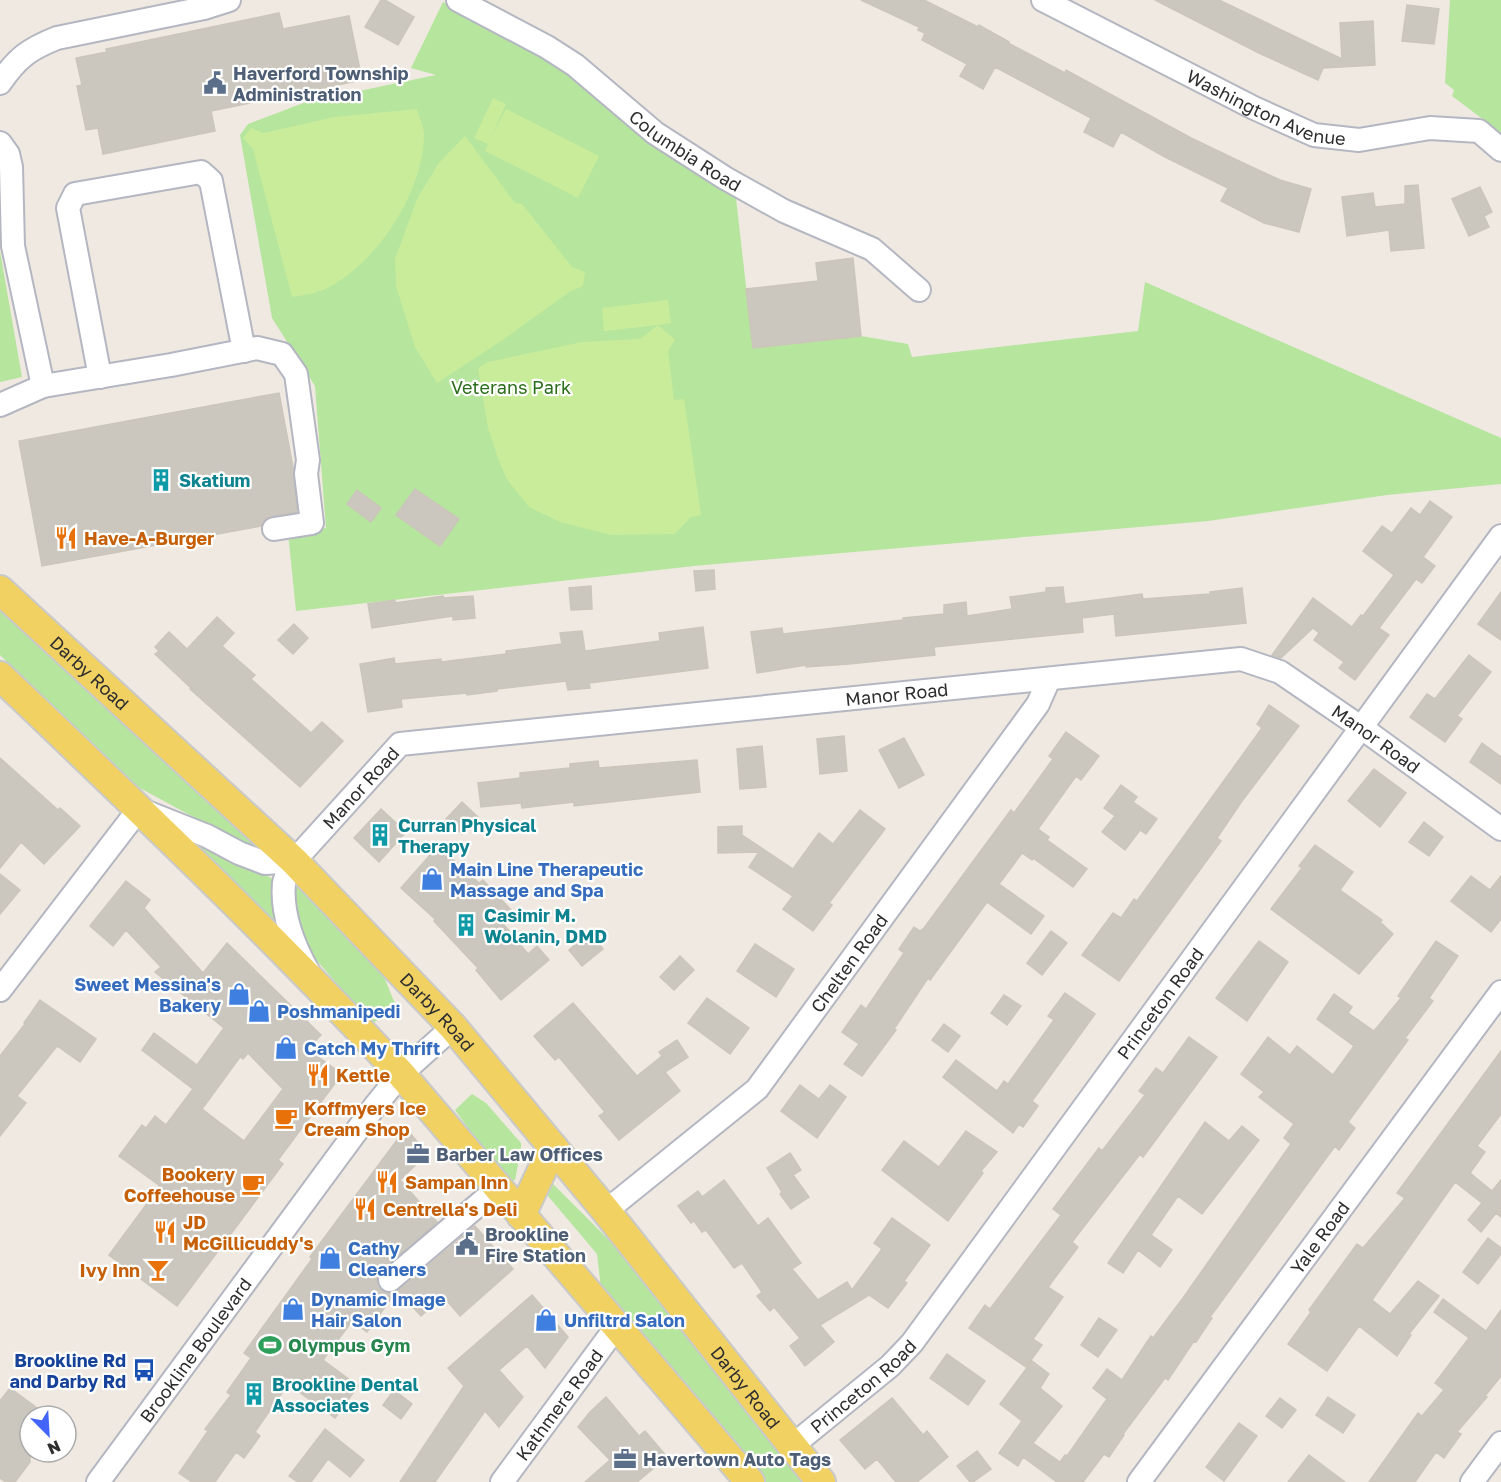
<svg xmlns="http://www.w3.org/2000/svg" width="1501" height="1482" viewBox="0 0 1501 1482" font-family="'Golos Text',sans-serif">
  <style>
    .green { fill: #b6e59e }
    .pitch { fill: #c9ec9a }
    .building { fill: #cbc7bf; stroke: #cbc5ba; stroke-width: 1.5; fill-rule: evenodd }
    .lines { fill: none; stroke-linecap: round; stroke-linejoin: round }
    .minor-casing { stroke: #b4b7c1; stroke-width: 26 }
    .major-casing { stroke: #c9c9c9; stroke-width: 32 }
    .minor { stroke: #fff; stroke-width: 22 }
    .major { stroke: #f2d163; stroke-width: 28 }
    .labels { text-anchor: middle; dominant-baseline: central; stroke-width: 4.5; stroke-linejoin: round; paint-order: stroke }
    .service-label { font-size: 18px; font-weight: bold; fill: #4e5e75; stroke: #fff; text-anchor: start }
    .street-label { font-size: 18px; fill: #2e2e2e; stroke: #fff }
    .park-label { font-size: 18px; fill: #2c6e1b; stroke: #fff }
    .culture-label { font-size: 18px; font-weight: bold; fill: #0d838f; stroke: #fff; text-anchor: start }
    .food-label { font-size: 18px; font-weight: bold; fill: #c56008; stroke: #fff; text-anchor: start }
    .shop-label { font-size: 18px; font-weight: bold; fill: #366cbe; stroke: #fff; text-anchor: start }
    .leisure-label { font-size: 18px; font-weight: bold; fill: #27864d; stroke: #fff; text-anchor: start }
    .transit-label { font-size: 18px; font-weight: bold; fill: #164399; stroke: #fff; text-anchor: end }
  </style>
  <rect width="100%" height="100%" fill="#efe9e1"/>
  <path class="green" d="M1450 0H1501V133L1452 96 1454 90 1445 83Z
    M443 2 554 63 611 105 675 160 736 198 753 348 861 336 908 344 912 357 1138 331 1145 282 1501 438V484L1387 495 1208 521 694 566 296 611 288 533 326 528 315 386 272 318 240 135 248 124 306 102 436 75 411 68Z
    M0 251 22 377 0 382Z
    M0 605 260 849 258 852 127 781 0 655Z
    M191 836 273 879 275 921 186 838Z
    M297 879 384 977 396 1006 372 1024 298 939 291 881Z
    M472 1094 486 1103 521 1143V1149L515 1180 512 1181 483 1149 455 1110Z
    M553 1184 625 1256 807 1482H766L601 1288 597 1254 548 1196 549 1187Z"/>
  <path class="pitch" d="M493 98 506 104 490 139 506 109 599 156 578 198 485 151 488 144 474 138Z
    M417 109C419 117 424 127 424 135 424 192 375 267 323 290 314 294 302 295 292 297L253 149 243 138 251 128 264 133 334 117Z
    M465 136 515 203 522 204 572 267 585 272 583 286 569 292 507 337 437 383 415 347 396 286 395 259 417 199 438 164Z
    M668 300 671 323 658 325 675 340 668 351 674 400 684 399 701 515 691 517 675 534 611 535 560 522 529 507 506 478 498 458 488 428 478 368 488 362 582 342 640 339 658 325 604 331 602 308Z"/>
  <path class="building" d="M381 0H385L414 17 398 45 365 27Z
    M861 0H924L978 27 979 25 1009 42 1008 43 1065 73 1066 70 1191 138 1241 162 1280 180 1311 189 1299 232 1264 223 1221 201 1228 188 1165 157 1121 132 1113 147 1084 132 1091 118 995 67 983 89 960 76 967 64 922 40 925 33 918 30 919 27Z
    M1155 0H1219L1342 59 1340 23 1373 21 1375 65 1323 68 1318 80 1261 54Z
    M1407 5 1439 9 1434 44 1402 41Z
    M279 13 283 29 349 16 362 80 211 111 215 131 103 154 98 128 86 130 77 86 82 85 76 58 107 52 106 49Z
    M1418 185 1424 248 1391 251 1389 230 1347 236 1342 197 1373 193 1375 207 1405 204V186Z
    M1480 187 1492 212 1484 216 1489 227 1469 236 1452 199Z
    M853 258 861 336 753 348 746 289 818 281 816 263Z
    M279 393 293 467 297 512 271 516 265 519 261 526 42 566 19 441Z
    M415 489 459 519 440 546 396 515Z
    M357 490 381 508 371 522 347 504Z
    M1430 501 1452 517 1423 557 1435 566 1422 583 1416 579 1379 628 1389 635 1355 680 1339 668 1344 662 1314 640 1319 633 1313 628 1281 658 1272 655 1313 598 1352 627 1361 615 1363 616 1394 575 1363 551 1382 526 1392 533 1411 508 1420 515Z
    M714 570 715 589 696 591 694 571Z
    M591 586 592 609 571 610 569 588Z
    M1063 587 1065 604 1142 594 1143 599 1210 594V592L1242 588 1246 623 1116 636 1114 614 1082 618 1083 632 934 647 935 655 849 664 806 667V665L757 673 751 632 782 628 783 634 903 620V618L944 614V605L966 602 967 616 1012 609 1010 597 1046 592V588Z
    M1501 592V640L1478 624Z
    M443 596 444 598 473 596 475 618 453 620V616L372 628 368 604 395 600V603Z
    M217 617 234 633 222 646 255 675 251 679 311 733 322 722 343 741 300 787 190 689 191 688 155 654 159 651 155 647 169 632 187 649Z
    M294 624 308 638 293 654 278 640Z
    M703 627 708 668 589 683 590 688 568 690 566 681 497 689V691L467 695V693L401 699 402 707 368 712 360 664 394 658 395 664 441 659V662L506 654V651L562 644 560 633 582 631 585 651 660 641 659 633Z
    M1469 655 1491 672 1457 716 1462 719 1445 742 1410 717 1427 694 1435 699Z
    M1269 705 1299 726 1242 801 1217 838 1221 841 1119 981 1082 955 1113 913 1121 918 1134 899 1137 901 1262 728 1257 724Z
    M1066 732 1099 756 1081 780 1076 776 1038 829 1049 837 1047 840 1087 869 1073 887 1033 858 1032 860 1022 853 999 884 1044 916 1031 934 987 902 930 980 928 978 894 1029 896 1030 862 1076 844 1064 859 1044 842 1032 861 1005 866 1009 904 953 899 949 914 927 920 931 924 928 1011 810 1014 813 1053 759 1049 756Z
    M844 736 847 771 820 774 817 739Z
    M904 738 924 775 899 788 879 750Z
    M1482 743 1501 757V784L1470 762Z
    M762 746 766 787 740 789 737 749Z
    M0 758 58 810 60 808 80 826 44 864 21 842 0 868Z
    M697 760 700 792 574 806V802L522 808 521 803 481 807 478 783 520 778V773L570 768V764L598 761 599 768Z
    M1374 769 1406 793 1380 827 1348 801Z
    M1121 785 1137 797 1133 802 1157 819 1146 834 1140 830 1125 850 1102 832 1115 816 1104 808Z
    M462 802 478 817 462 834 446 819Z
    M381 809 406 832 379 862 354 838Z
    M860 810 885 829 829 903 832 905 813 931 783 909 793 896 749 867 759 852 718 853V827L742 826V835L793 869 819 833 833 844Z
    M1424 822 1443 837 1429 856 1409 842Z
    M1315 845 1353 872 1340 890 1382 920 1380 922 1393 934 1359 974 1271 909 1302 868 1299 866Z
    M438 846 479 883 483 880 511 910 500 920 528 954 537 946 549 960 501 1000 476 970 478 968 434 921 435 919 401 888Z
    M0 874 20 890 0 914Z
    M1471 876 1490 890 1501 876V919L1491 932 1451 901Z
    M126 881 150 900 144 908 203 973 227 943 321 1035 307 1049 342 1074 278 1160 283 1164 177 1306 109 1255 160 1186 119 1156 142 1125 146 1128 155 1116 166 1125 193 1089 142 1050 154 1033 197 1065 224 1028 155 972 161 967 126 930 113 946 90 926ZM248 1053 283 1089 244 1141 202 1109 240 1057 243 1059Z
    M1051 931 1067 943 1042 975 1027 963Z
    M590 932 603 949 582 966 569 950Z
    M1259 941 1288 962 1247 1021 1216 998Z
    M1436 941 1458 956 1429 998 1433 1001 1405 1038 1408 1040 1348 1122 1355 1128 1339 1150 1335 1146 1210 1317 1212 1318 1196 1342 1194 1341 1168 1380 1165 1378 1123 1434 1124 1435 1109 1457 1104 1454 1083 1482H1057L1023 1457 1018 1466 999 1453 1022 1421 1000 1404 1032 1361 1049 1374 1040 1388 1062 1406 1033 1443 1060 1462 1065 1455 1067 1456 1107 1399 1093 1388 1107 1369 1122 1380 1151 1336 1153 1338 1183 1298 1291 1144 1284 1138 1294 1124 1259 1097 1264 1092 1241 1074 1268 1037 1290 1055 1297 1046 1333 1075 1354 1046 1317 1019 1334 994 1352 1007 1348 1013 1374 1031 1401 998 1398 996Z
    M755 944 794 969 776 997 737 971Z
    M680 956 694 970 674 990 660 977Z
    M1065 993 1095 1014 1032 1101 1038 1106 1023 1127 1019 1124 1013 1133 943 1077 956 1060 997 1091 1004 1081 1008 1084 1054 1020 1048 1016Z
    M1004 995 1021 1006 1007 1025 991 1013Z
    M707 998 749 1028 730 1054 688 1023Z
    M40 1000 96 1039 80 1062 57 1046 17 1096 26 1103 0 1136V1056L25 1024 24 1023Z
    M573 1003 637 1076 662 1056 659 1052 677 1040 688 1057 665 1072 680 1091 619 1140 599 1116 605 1112 559 1057 555 1060 534 1036Z
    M944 1024 960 1036 948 1052 932 1040Z
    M1189 1037 1217 1057 1143 1157 1140 1154 1072 1242 1078 1247 1048 1287 1063 1297 1033 1339 1042 1345 1026 1367 969 1328 985 1305 990 1309 1061 1215 1053 1209 1099 1148 1102 1151 1145 1095 1139 1091 1156 1068 1163 1073Z
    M1501 1051V1114L1477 1146 1485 1152 1470 1173 1492 1191 1501 1180V1217L1496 1213 1481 1232 1468 1220 1482 1203 1455 1182 1372 1300 1390 1314 1418 1281 1439 1296 1409 1334 1411 1335 1397 1356 1359 1326 1327 1371 1288 1344 1311 1312 1309 1310 1357 1244 1363 1248 1405 1198 1397 1193Z
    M800 1085 819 1099 830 1085 846 1097 817 1138 781 1111Z
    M1205 1122 1229 1141 1242 1126 1259 1140 1202 1214 1178 1196 1151 1235 1172 1250 1160 1267 1138 1250 1123 1273 1108 1263Z
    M406 1128 427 1154 400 1180 437 1222 378 1275 377 1282 380 1289 386 1293 396 1292 367 1332 352 1321 323 1360 358 1386 335 1418 288 1384 255 1432 260 1436 244 1458 236 1452 215 1482H192L179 1473 208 1431 205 1429 231 1395 227 1392 251 1358 244 1353 312 1259 310 1257Z
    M966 1131 997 1152 981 1171 983 1173 948 1221 882 1170 904 1141 939 1167Z
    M790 1153 801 1170 793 1175 809 1197 791 1209 780 1194 782 1192 767 1168Z
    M724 1180 758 1226 768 1218 801 1263 792 1269 818 1300 847 1282 852 1290 882 1249 874 1243 892 1218 930 1245 904 1281 907 1283 888 1308 869 1295 820 1325 834 1342 805 1366 790 1346 800 1338 774 1307 770 1311 757 1296 762 1292 742 1263 734 1268 706 1230 702 1232 694 1221 691 1223 678 1206 698 1191 702 1197Z
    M475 1226 513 1269 460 1316 443 1296 421 1316 398 1291Z
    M1488 1238 1501 1248V1254L1478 1284 1463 1272Z
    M532 1295 568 1337 545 1368 527 1346 499 1370 523 1397 499 1427 485 1411 435 1482H400L464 1386 448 1368Z
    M1443 1299 1486 1331 1501 1310V1376L1485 1396 1487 1397 1457 1432 1461 1434 1444 1458 1436 1452 1415 1482H1369L1418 1413 1422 1416 1444 1390 1435 1383 1469 1338 1434 1312Z
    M1099 1318 1117 1330 1098 1357 1081 1345Z
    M947 1354 985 1381 968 1405 930 1378Z
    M10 1388 48 1416H30V1462L15 1482H6L0 1478V1401Z
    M394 1390 412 1404 401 1419 383 1405Z
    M606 1397 639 1436 645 1431 667 1457 637 1482H585L610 1460 578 1427 590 1412Z
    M1328 1397 1355 1415 1343 1433 1316 1415Z
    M892 1398 923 1435 927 1431 948 1457 917 1482H896L877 1459 865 1469 840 1440Z
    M1280 1398 1296 1410 1282 1428 1266 1416Z
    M1239 1423 1257 1436 1224 1481 1206 1467Z
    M325 1429 364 1460 350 1477 328 1459 311 1482H298L289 1476Z
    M977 1451 991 1469 973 1482H970L957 1466Z
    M1309 1455 1345 1482H1288Z"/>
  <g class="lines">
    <g class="minor-casing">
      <g id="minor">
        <path id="s1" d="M458 0 547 47 575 65 655 133 725 178 784 211 872 249 919 290"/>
        <path id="s2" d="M1043 0 1254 108 1314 135 1359 140 1430 128 1479 131 1501 150"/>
        <path d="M0 83C17 58 29 49 57 38L204 8 229 0"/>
        <path d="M0 143 8 154 11 167 13 246 43 386"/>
        <path d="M100 377 68 208 75 194 201 172 211 181 244 351"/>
        <path d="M0 405 43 386 171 365 257 348 282 354 296 374 308 460 306 474 312 523 274 529"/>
        <path id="s3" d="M308 971C293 944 281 914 284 883 285 876 291 868 294 861L400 744 1241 659 1280 672 1362 728 1501 829"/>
        <path d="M0 990 139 809 207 836 239 853 265 863 294 861"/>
        <path id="s4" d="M606 1211 757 1089 1038 704 1049 679"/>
        <path d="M390 1280 498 1188"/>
        <path id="s5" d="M792 1446 890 1366 912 1343 1501 536"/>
        <path id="s6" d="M98 1482 375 1106 401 1074 453 1027"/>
        <path id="s7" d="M502 1482 617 1326"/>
        <path id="s8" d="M1139 1482 1501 992"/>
        <path d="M1472 1482 1501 1443"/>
      </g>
    </g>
    <g class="major-casing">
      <g id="major">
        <path id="s9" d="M0 590 294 861 453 1027 606 1211 821 1482"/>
        <path d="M0 676C136 806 273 936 401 1074L750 1482"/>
        <path d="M521 1215 553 1147"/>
      </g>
    </g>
    <use href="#minor" class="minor"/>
    <use href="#major" class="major"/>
  </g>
  <defs>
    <g id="civic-bare" transform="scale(1.8)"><path d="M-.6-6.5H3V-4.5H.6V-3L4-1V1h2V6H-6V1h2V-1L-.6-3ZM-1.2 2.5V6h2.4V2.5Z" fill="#5c6f8a" stroke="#fff" stroke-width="2.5" paint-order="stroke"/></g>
    <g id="building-bare" transform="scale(1.8)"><path d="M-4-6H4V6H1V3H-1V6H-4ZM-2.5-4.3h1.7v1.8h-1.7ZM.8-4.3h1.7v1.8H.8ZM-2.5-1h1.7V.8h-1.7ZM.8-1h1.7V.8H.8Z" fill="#0f9aa8" stroke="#fff" stroke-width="2.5" paint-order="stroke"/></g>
    <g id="restaurant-bare" transform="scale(1.8)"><path d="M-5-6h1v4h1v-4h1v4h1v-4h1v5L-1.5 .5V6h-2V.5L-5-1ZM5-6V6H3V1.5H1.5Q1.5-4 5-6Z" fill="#e8710a" stroke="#fff" stroke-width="2.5" paint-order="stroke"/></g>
    <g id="shop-bare" transform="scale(1.8)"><path d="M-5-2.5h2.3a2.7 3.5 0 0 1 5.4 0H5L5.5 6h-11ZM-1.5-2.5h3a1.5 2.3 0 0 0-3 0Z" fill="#3f7fe0" stroke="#fff" stroke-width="2.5" paint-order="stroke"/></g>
    <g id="cafe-bare" transform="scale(1.8)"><path d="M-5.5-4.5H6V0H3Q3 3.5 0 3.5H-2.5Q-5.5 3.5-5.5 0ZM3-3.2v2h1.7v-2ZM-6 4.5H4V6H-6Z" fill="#e8710a" stroke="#fff" stroke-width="2.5" paint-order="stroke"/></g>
    <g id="office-bare" transform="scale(1.8)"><path d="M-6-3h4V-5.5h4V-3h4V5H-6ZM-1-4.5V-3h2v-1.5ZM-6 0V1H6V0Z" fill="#5c6f8a" stroke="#fff" stroke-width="2.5" paint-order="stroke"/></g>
    <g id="bar-bare" transform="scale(1.8)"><path d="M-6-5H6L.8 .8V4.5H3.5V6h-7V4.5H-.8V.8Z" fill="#e8710a" stroke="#fff" stroke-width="2.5" paint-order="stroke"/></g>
    <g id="stadium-bare" transform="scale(1.8)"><path d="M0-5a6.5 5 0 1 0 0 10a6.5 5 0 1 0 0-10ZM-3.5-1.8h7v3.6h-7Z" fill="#2e9e5b" stroke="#fff" stroke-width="2.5" paint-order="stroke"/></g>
    <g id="bus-bare" transform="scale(1.8)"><path d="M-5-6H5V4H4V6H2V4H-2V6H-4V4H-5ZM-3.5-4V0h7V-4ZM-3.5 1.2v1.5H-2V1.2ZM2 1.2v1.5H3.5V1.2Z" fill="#1a4fb4" stroke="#fff" stroke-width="2.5" paint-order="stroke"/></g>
  </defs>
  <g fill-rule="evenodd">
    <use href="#civic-bare" x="215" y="83"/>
    <use href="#building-bare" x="161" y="480"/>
    <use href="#restaurant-bare" x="66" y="538"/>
    <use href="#building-bare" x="380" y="835"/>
    <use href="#shop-bare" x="432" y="879"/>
    <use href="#building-bare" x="466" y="925"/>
    <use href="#shop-bare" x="239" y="994"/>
    <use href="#shop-bare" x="259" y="1011"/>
    <use href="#shop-bare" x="286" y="1048"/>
    <use href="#restaurant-bare" x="318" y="1075"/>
    <use href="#cafe-bare" x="286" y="1118"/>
    <use href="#office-bare" x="418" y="1154"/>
    <use href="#restaurant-bare" x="387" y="1182"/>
    <use href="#cafe-bare" x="253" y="1184"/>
    <use href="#restaurant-bare" x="365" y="1209"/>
    <use href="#restaurant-bare" x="165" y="1232"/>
    <use href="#civic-bare" x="467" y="1244"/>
    <use href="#shop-bare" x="330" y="1258"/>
    <use href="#bar-bare" x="158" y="1270"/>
    <use href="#shop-bare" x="293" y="1309"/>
    <use href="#shop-bare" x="546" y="1320"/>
    <use href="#stadium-bare" x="270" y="1345"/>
    <use href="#bus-bare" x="144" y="1370"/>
    <use href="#building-bare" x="254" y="1394"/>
    <use href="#office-bare" x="625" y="1459"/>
  </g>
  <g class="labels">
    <g class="service-label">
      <text x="233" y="73">Haverford Township<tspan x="233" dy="21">Administration</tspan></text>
      <text x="436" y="1154">Barber Law Offices</text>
      <text x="485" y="1234">Brookline<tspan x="485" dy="21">Fire Station</tspan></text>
      <text x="643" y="1459">Havertown Auto Tags</text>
    </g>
    <g class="street-label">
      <text stroke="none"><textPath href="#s2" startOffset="249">Washington Avenue</textPath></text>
      <text stroke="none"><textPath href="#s1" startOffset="274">Columbia Road</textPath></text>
      <text stroke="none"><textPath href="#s9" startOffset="122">Darby Road</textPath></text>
      <text stroke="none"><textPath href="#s3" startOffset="774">Manor Road</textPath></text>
      <text stroke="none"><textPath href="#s3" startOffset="1278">Manor Road</textPath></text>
      <text stroke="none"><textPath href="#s3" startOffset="216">Manor Road</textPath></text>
      <text stroke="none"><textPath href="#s4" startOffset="350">Chelten Road</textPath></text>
      <text stroke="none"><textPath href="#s5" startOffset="579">Princeton Road</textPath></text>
      <text stroke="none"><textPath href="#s9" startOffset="608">Darby Road</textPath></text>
      <text stroke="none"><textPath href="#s8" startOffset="304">Yale Road</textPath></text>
      <text stroke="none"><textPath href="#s6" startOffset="164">Brookline Boulevard</textPath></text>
      <text stroke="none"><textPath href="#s5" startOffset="93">Princeton Road</textPath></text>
      <text stroke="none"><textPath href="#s9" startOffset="1094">Darby Road</textPath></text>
      <text stroke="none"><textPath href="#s7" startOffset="96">Kathmere Road</textPath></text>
    </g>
    <g class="park-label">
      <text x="511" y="387">Veterans Park</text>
    </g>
    <g class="culture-label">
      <text x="179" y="480">Skatium</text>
      <text x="398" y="825">Curran Physical<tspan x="398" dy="21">Therapy</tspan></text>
      <text x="484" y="915">Casimir M.<tspan x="484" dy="21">Wolanin, DMD</tspan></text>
      <text x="272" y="1384">Brookline Dental<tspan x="272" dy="21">Associates</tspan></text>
    </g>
    <g class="food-label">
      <text x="84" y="538">Have-A-Burger</text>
      <text x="336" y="1075">Kettle</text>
      <text x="304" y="1108">Koffmyers Ice<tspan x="304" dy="21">Cream Shop</tspan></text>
      <text x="235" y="1174" text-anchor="end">Bookery<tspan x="235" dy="21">Coffeehouse</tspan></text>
      <text x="405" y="1182">Sampan Inn</text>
      <text x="383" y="1209">Centrella's Deli</text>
      <text x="183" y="1222">JD<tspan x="183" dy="21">McGillicuddy's</tspan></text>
      <text x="140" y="1270" text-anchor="end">Ivy Inn</text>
    </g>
    <g class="shop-label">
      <text x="450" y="869">Main Line Therapeutic<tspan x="450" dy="21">Massage and Spa</tspan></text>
      <text x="221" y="984" text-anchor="end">Sweet Messina's<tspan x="221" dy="21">Bakery</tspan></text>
      <text x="277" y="1011">Poshmanipedi</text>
      <text x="304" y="1048">Catch My Thrift</text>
      <text x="348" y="1248">Cathy<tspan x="348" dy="21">Cleaners</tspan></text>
      <text x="311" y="1299">Dynamic Image<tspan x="311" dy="21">Hair Salon</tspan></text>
      <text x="564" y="1320">Unfiltrd Salon</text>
    </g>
    <g class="leisure-label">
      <text x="288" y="1345">Olympus Gym</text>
    </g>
    <g class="transit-label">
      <text x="126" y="1360">Brookline Rd<tspan x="126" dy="21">and Darby Rd</tspan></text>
    </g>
  </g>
  <g transform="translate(48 1434) rotate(156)"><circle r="28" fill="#ffffff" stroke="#ababab" stroke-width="1.5"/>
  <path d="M0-4.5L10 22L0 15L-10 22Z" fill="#4264fb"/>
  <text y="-9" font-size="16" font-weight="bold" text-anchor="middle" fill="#2e2e2e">N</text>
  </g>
</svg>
